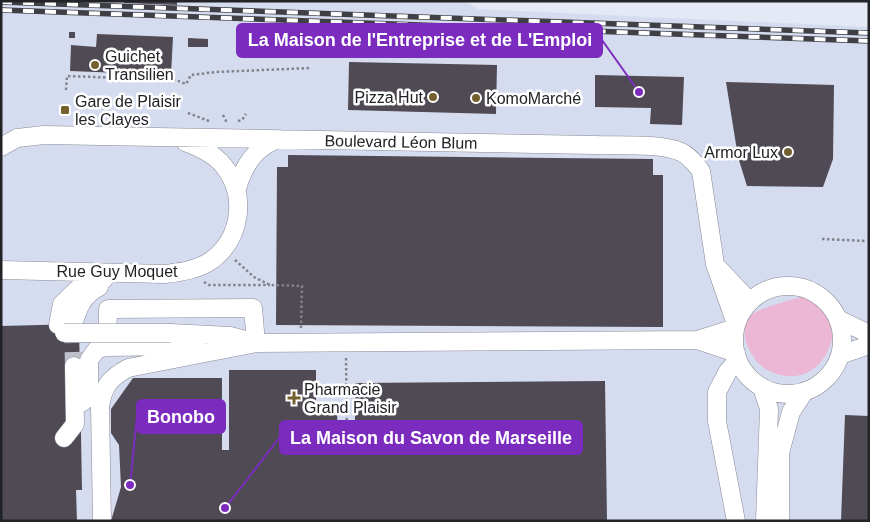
<svg xmlns="http://www.w3.org/2000/svg" width="870" height="522" viewBox="0 0 870 522" font-family="Helvetica,sans-serif">
  <style>
    .built { fill: #d6dcef }
    .green { fill: #ecb6d5 }
    .building { fill: #4f4a54 }
    .lines { fill: none; stroke-linecap: round; stroke-linejoin: round }
    .minor-tunnel { stroke: #bec1cc; stroke-width: 18; stroke-dasharray: 18 9; stroke-linecap: butt }
    .minor-casing { stroke: #878a96; stroke-width: 19 }
    .path { stroke: #80838b; stroke-width: 2.5; stroke-dasharray: 2.5 2.5; stroke-linecap: butt }
    .minor { stroke: #fff; stroke-width: 18 }
    .rail-casing { stroke: #3e4045; stroke-width: 5.5 }
    .rail { stroke: #fff; stroke-width: 4; stroke-dasharray: 11; stroke-linecap: butt }
    .minor-bridge-casing { stroke: #878a96; stroke-width: 19; stroke-linecap: butt }
    .minor-bridge { stroke: #fff; stroke-width: 18 }
    .poi-dot { fill: #73602e; stroke: #fff; stroke-width: 2 }
    .labels { text-anchor: middle; dominant-baseline: central; stroke-width: 5; stroke-linejoin: round; paint-order: stroke }
    .poi-label { font-size: 16px; fill: #222327; stroke: #fff; text-anchor: start }
    .street-label { font-size: 16px; fill: #222327; stroke: #fff }
    .leader { fill: none; stroke: #7b2cbf; stroke-width: 2 }
    .callout-dot { fill: #7b2cbf; stroke: #fff; stroke-width: 2 }
    .callout { fill: #7b2cbf; stroke: #7b2cbf; stroke-width: 2 }
    .callout-label { font-size: 18px; text-anchor: middle; font-weight: bold; fill: #fff }
  </style>
  <rect width="100%" height="100%" fill="#e5e9f5"/>
  <path class="built" d="M1 1H465L478 9 869 27V521H1Z"/>
  <path class="green" d="M800 297C860 300 830 400 769 371 750 362 732 325 756 312 769 305 786 302 800 297Z"/>
  <path class="building" d="M124 1H177V5L124 3Z
    M69 32H75V38H69Z
    M97 34 173 37 171 75 70 71 71 45 96 47Z
    M188 38 208 39V47H188Z
    M349 62 497 65 496 114 348 110Z
    M595 75 684 77 682 125 650 124 651 108 595 107Z
    M726 82 834 85 833 159 823 187 747 186 738 157Z
    M288 155 653 159V175H663V327L276 325 277 167H288Z
    M79 324 82 490H76L77 521H1V326Z
    M229 370H316V403L337 412 338 439H355V383L605 381 607 521H111L121 487 119 445 111 433V409L133 378H222V450H229Z
    M845 415 869 416V521H841Z"/>
  <g class="lines">
    <path class="minor-tunnel" d="M73 325 74 366"/>
    <g class="minor-casing">
      <path id="minor" d="M1 147 17 138 44 135 595 145C618 146 661 143 681 152 690 156 695 164 701 171L715 264 736 324
        M237 189C243 167 256 146 279 139
        M719 269 750 302
        M1 270 165 274C181 272 198 270 212 260 242 237 247 194 223 165 213 153 199 147 185 142
        M734 340a54 54 0 1 1 108 0a54 54 0 1 1-108 0Z
        M838 319 869 334
        M58 325 62 304 84 283 104 279
        M73 325C78 308 83 295 99 287
        M735 328 697 340 736 353
        M171 333 230 336 249 341
        M107 347 108 309 253 308 256 343
        M840 355 869 345
        M762 387 769 409 765 521
        M81 403 89 397V360L97 349 107 347 181 346 195 343
        M100 407C103 386 110 378 128 368L256 343 697 340
        M64 438 75 424 74 366
        M736 521 717 421V392L728 371 738 360
        M780 521V453L791 412 804 392"/>
    </g>
    <path class="path" d="M114 79V73
      M135 79V74
      M66 90 67 76 176 80 186 84 191 75 216 72 311 68
      M188 113 209 121
      M223 115 227 123
      M238 121 242 120 246 114
      M822 239 867 241
      M235 260 254 277 270 285 302 286 301 328
      M204 282 209 285H270
      M346 358 347 439"/>
    <use href="#minor" class="minor"/>
    <g class="rail-casing">
      <path id="rail" d="M1 2 869 33
        M1 10 869 41"/>
    </g>
    <use href="#rail" class="rail"/>
    <g class="minor-bridge-casing">
      <path id="minor-bridge" d="M64 333H171
        M100 407 102 521"/>
    </g>
    <use href="#minor-bridge" class="minor-bridge"/>
  </g>
  <g class="poi-dot">
    <circle cx="95" cy="65" r="5"/>
    <circle cx="433" cy="97" r="5"/>
    <circle cx="476" cy="98" r="5"/>
    <rect x="60" y="105" width="10" height="10" rx="2.5"/>
    <circle cx="788" cy="152" r="5"/>
    <path d="M291.5 390.5h5v5h5v5h-5v5h-5v-5h-5v-5h5z"/>
  </g>
  <g class="labels">
    <g class="poi-label">
      <text x="105" y="56">Guichet<tspan x="105" dy="18">Transilien</tspan></text>
      <text x="423" y="97" text-anchor="end">Pizza Hut</text>
      <text x="486" y="98">KomoMarché</text>
      <text x="75" y="101">Gare de Plaisir<tspan x="75" dy="18">les Clayes</tspan></text>
      <text x="778" y="152" text-anchor="end">Armor Lux</text>
      <text x="304" y="389">Pharmacie<tspan x="304" dy="18">Grand Plaisir</tspan></text>
    </g>
    <g class="street-label">
      <text transform="translate(401 142) rotate(1)">Boulevard Léon Blum</text>
      <text x="117" y="271">Rue Guy Moquet</text>
    </g>
  </g>
  <path class="leader" d="M639 92L602 40M130 485L137 416M225 508L280 437"/>
  <g class="callout-dot">
    <circle cx="639" cy="92" r="5"/>
    <circle cx="130" cy="485" r="5"/>
    <circle cx="225" cy="508" r="5"/>
  </g>
  <g class="callout">
    <rect x="237" y="24" width="365" height="33" rx="5"/>
    <rect x="137" y="400" width="88" height="33" rx="5"/>
    <rect x="280" y="421" width="302" height="33" rx="5"/>
  </g>
  <g class="callout-label">
    <text x="420" y="46">La Maison de l'Entreprise et de L'Emploi</text>
    <text x="181" y="423">Bonobo</text>
    <text x="431" y="444">La Maison du Savon de Marseille</text>
  </g>
  <rect width="870" height="522" fill="none" stroke="#222327" stroke-width="5"/>
</svg>
